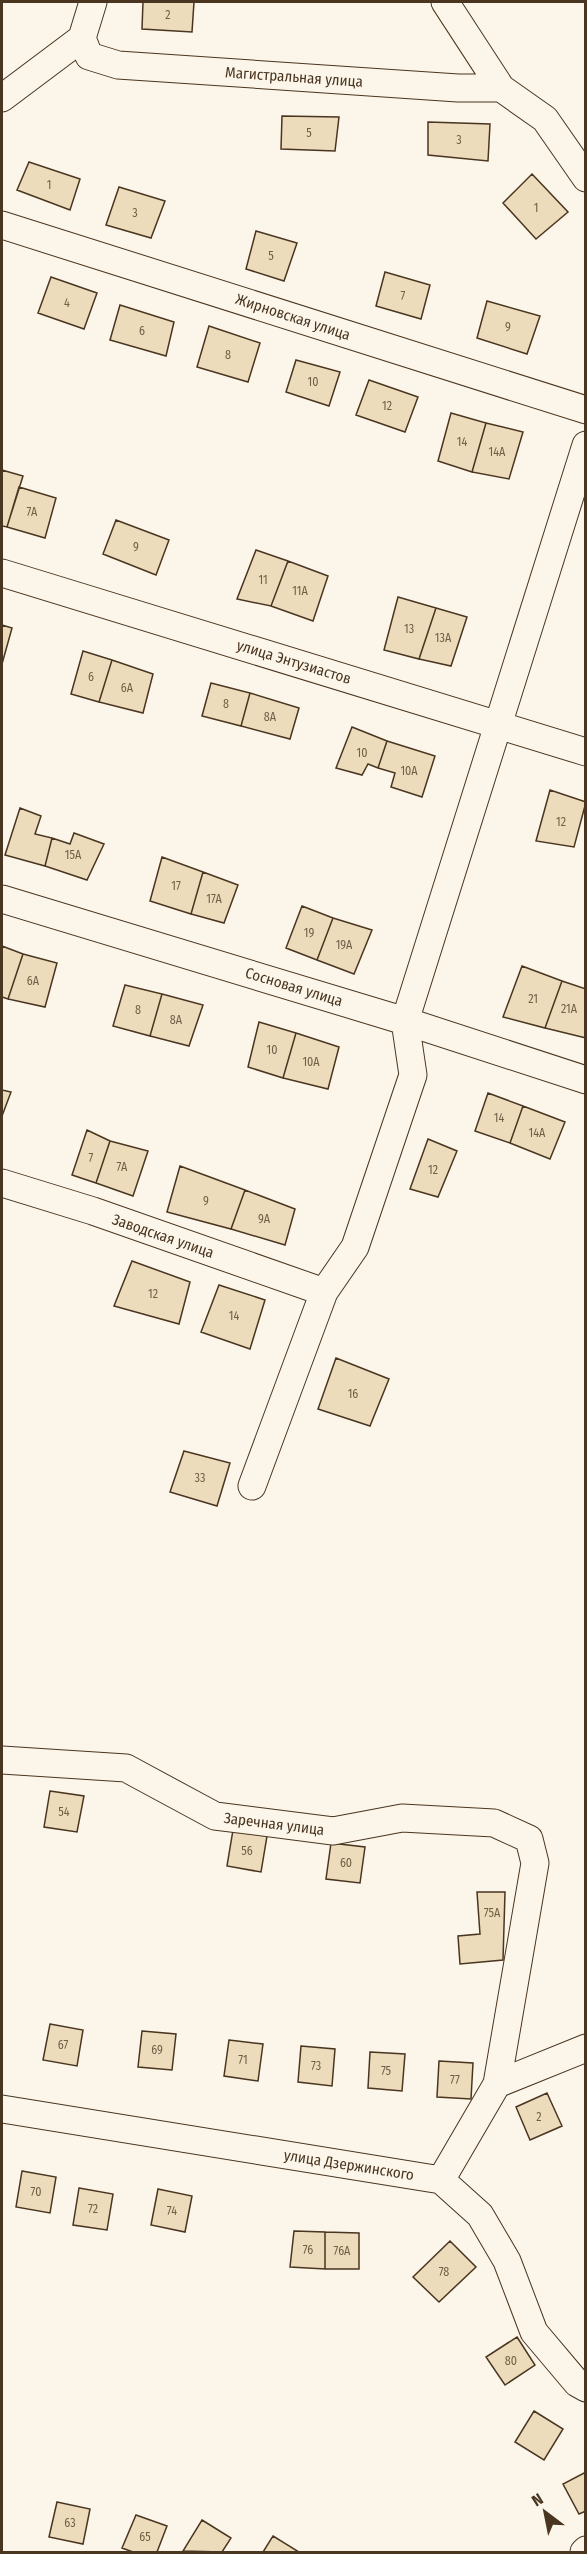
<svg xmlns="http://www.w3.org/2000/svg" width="587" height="2554" viewBox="0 0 587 2554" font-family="'Fira Sans Condensed',sans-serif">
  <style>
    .building { fill: #ecdcbc; stroke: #4a3520; stroke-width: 1.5 }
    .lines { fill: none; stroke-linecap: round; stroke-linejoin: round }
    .minor-casing { stroke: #4a3520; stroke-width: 29 }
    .minor { stroke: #fbf6e9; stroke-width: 27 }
    .labels { text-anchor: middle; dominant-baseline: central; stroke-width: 4.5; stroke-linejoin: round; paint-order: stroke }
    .number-label { font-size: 12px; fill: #725f47 }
    .street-label { font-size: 15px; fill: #4a3520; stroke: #fbf6e9 }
  </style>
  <rect width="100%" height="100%" fill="#fbf6e9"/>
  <path class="building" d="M143 2H194L192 32 142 29Z
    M282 116 339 117 335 151 281 149Z
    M428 122 490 124 488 161 428 155Z
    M29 162 80 179 70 210 17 190Z
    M532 174 568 212 536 239 503 203Z
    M119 187 165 201 151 238 106 225Z
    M256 231 297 243 284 281 246 269Z
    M385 272 430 285 421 319 376 306Z
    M51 277 97 293 84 329 38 313Z
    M487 301 540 316 527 354 477 338Z
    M120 305 174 322 166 356 110 340Z
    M209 326 260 343 248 382 197 367Z
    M296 360 340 372 329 406 286 392Z
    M369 380 418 397 405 432 356 415Z
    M451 413 486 423 472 472 438 461Z
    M486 423 523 432 509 479 472 472Z
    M2 470 23 476 7 527 2 526Z
    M19 487 56 498 45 538 7 527Z
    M116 520 169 540 156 575 103 554Z
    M256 550 288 561 271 606 237 599Z
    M288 561 328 576 313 621 271 606Z
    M398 597 436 608 419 659 384 650Z
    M436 608 467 617 451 666 419 659Z
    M2 625 12 628 2 664Z
    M83 651 112 660 99 702 71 694Z
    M112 660 153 674 143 713 99 702Z
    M211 683 250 693 241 726 202 716Z
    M250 693 299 708 290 739 241 726Z
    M352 727 387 741 378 768 368 764 362 775 336 768Z
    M387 741 435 756 422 797 391 787 395 773 378 768Z
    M550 790 586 802 574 847 536 841Z
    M20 808 41 816 35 834 52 838 45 866 5 855Z
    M74 833 104 844 87 880 45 866 52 838 70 844Z
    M162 857 203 872 191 914 150 901Z
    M203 872 238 885 224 923 191 914Z
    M302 906 333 918 317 960 286 948Z
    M333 918 372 930 354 974 317 960Z
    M2 946 23 954 8 999 2 997Z
    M23 954 57 963 45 1007 8 999Z
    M522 966 562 981 545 1028 503 1017Z
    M562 981 586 989V1038L545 1028Z
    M125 985 162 994 150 1036 113 1026Z
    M162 994 203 1005 189 1046 150 1036Z
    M259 1022 296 1033 283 1078 248 1067Z
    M296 1033 339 1047 328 1089 283 1078Z
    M2 1090 11 1092 2 1116Z
    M488 1093 523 1106 510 1143 475 1131Z
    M523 1106 565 1122 550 1159 510 1143Z
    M87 1130 110 1141 96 1183 72 1175Z
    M428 1139 457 1151 438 1197 410 1189Z
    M110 1141 148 1151 133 1196 96 1183Z
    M180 1166 245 1190 231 1229 167 1212Z
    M245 1190 295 1209 285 1245 231 1229Z
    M132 1261 190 1282 179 1324 114 1306Z
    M219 1285 265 1300 250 1349 201 1332Z
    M336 1358 389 1379 370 1426 318 1409Z
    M184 1451 230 1463 217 1506 170 1492Z
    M50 1791 84 1796 77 1832 44 1827Z
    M233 1830 267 1836 261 1872 227 1866Z
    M331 1843 365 1847 360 1883 326 1879Z
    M477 1892H505L503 1960 460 1964 458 1936 480 1934Z
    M50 2024 83 2030 77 2066 43 2060Z
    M142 2031 176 2034 172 2070 138 2067Z
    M229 2040 263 2044 258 2081 224 2076Z
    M301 2046 335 2049 332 2086 298 2082Z
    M370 2052 405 2054 402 2091 368 2088Z
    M439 2061 473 2063 471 2099 437 2097Z
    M547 2093 562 2126 530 2140 516 2107Z
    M22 2171 56 2177 50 2213 16 2207Z
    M79 2188 113 2194 107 2230 73 2225Z
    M158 2189 192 2196 185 2232 151 2225Z
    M294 2231 325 2232V2269L290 2267Z
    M325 2232 359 2233V2269H325Z
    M450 2241 476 2267 439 2302 413 2277Z
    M517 2337 535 2365 505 2385 486 2357Z
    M534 2411 563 2429 544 2460 515 2442Z
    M586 2472V2511L579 2514 563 2484Z
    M57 2502 90 2509 83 2544 49 2537Z
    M136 2515 167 2526 157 2552H133L122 2548Z
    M202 2520 231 2538 222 2552 183 2551Z
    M273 2536 299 2552H263Z"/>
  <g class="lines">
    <g class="minor-casing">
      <path id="minor" d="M93 2 82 38 89 56 118 65 458 88H501L545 119 586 178
        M445 2 501 88
        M2 98 82 38
        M2 225 586 410
        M2 573 586 752
        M2 899 405 1021 586 1080
        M2 1183 93 1211 324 1292
        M252 1486 324 1292 355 1247 413 1075 405 1021 586 445
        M2 1760 126 1768 215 1816 333 1831 402 1818 494 1823 529 1839 535 1863 497 2084 441 2180
        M497 2084 586 2048
        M2 2109 441 2180 480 2215 507 2261 534 2332 577 2383 586 2388
        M584 2552 586 2550"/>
    </g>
    <use href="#minor" class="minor"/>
  </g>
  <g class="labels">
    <g class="number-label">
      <text x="168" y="15">2</text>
      <text x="309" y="133">5</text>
      <text x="459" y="140">3</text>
      <text x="49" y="185">1</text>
      <text x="536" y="208">1</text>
      <text x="135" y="213">3</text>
      <text x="271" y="256">5</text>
      <text x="403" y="296">7</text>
      <text x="67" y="303">4</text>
      <text x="508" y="327">9</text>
      <text x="142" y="331">6</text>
      <text x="228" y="355">8</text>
      <text x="313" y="382">10</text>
      <text x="387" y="406">12</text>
      <text x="462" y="442">14</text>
      <text x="497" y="452">14А</text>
      <text x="32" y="512">7А</text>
      <text x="136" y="547">9</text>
      <text x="263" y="580">11</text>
      <text x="300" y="591">11А</text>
      <text x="409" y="629">13</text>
      <text x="443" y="638">13А</text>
      <text x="91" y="677">6</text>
      <text x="127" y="688">6А</text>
      <text x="226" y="704">8</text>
      <text x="270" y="717">8А</text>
      <text x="362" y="753">10</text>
      <text x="409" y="771">10А</text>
      <text x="561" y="822">12</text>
      <text x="73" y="855">15А</text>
      <text x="176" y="886">17</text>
      <text x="214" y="899">17А</text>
      <text x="309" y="933">19</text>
      <text x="344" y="945">19А</text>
      <text x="33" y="981">6А</text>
      <text x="533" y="999">21</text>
      <text x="569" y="1009">21А</text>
      <text x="138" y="1010">8</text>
      <text x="176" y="1020">8А</text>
      <text x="272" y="1050">10</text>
      <text x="311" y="1062">10А</text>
      <text x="499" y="1118">14</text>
      <text x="537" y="1133">14А</text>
      <text x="91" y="1158">7</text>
      <text x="122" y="1167">7А</text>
      <text x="433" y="1170">12</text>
      <text x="206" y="1201">9</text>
      <text x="264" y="1219">9А</text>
      <text x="153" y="1294">12</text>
      <text x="234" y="1316">14</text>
      <text x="353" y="1394">16</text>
      <text x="200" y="1478">33</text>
      <text x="64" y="1812">54</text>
      <text x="247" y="1851">56</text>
      <text x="346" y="1863">60</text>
      <text x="492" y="1913">75А</text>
      <text x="63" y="2045">67</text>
      <text x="157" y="2050">69</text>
      <text x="243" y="2060">71</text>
      <text x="316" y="2066">73</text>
      <text x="386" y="2071">75</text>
      <text x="455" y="2080">77</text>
      <text x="539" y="2117">2</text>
      <text x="36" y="2192">70</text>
      <text x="93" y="2209">72</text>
      <text x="172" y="2211">74</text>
      <text x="308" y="2250">76</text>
      <text x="342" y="2251">76А</text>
      <text x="444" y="2272">78</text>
      <text x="511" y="2361">80</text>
      <text x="70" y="2523">63</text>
      <text x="145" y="2537">65</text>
    </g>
    <g class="street-label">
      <text transform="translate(294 77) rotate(4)">Магистральная улица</text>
      <text transform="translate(293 317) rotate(18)">Жирновская улица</text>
      <text transform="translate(294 662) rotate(17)">улица Энтузиастов</text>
      <text transform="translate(294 987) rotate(17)">Сосновая улица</text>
      <text transform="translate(163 1236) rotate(19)">Заводская улица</text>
      <text transform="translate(274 1824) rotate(7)">Заречная улица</text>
      <text transform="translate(349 2165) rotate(9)">улица Дзержинского</text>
    </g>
  </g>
  <rect width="587" height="2554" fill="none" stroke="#4a3520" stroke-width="6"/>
  <g transform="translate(545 2512) rotate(328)" stroke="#fbf6e9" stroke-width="4.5" paint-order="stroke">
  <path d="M0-4.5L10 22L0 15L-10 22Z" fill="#4a3520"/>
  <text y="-9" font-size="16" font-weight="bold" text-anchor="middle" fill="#4a3520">N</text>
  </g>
</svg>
